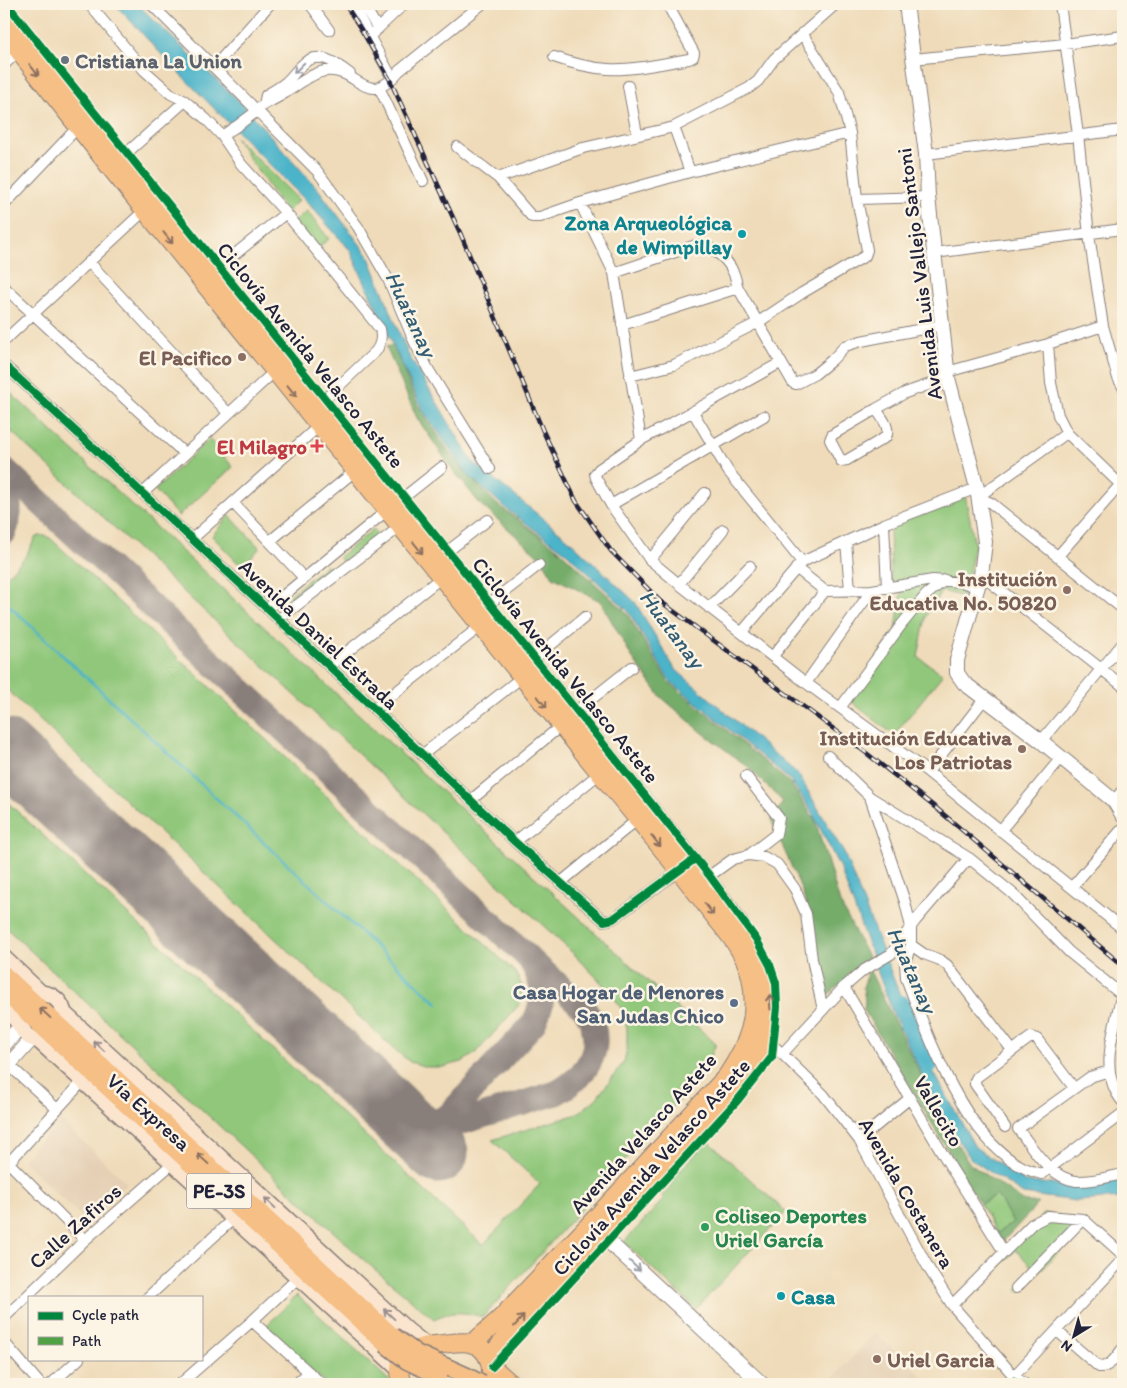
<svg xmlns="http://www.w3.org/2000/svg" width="1127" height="1388" viewBox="0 0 1127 1388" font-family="Itim,sans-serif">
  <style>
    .built { fill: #e5d0b5 }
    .green { fill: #90c77a; stroke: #59745a }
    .forest { fill: #74ac6a; stroke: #4b6752 }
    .water { fill: #4bb4c9; stroke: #366b82 }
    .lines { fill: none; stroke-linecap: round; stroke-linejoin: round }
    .stream { stroke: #4bb4c9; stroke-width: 2.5 }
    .river { stroke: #4bb4c9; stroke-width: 16 }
    .taxiway { stroke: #887e7a; stroke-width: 25 }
    .runway { stroke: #887e7a; stroke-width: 61 }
    .minor-casing { stroke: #887e7a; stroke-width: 12 }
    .tertiary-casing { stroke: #887e7a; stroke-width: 16 }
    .secondary-casing { stroke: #887e7a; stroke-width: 18 }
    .primary-casing { stroke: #887e7a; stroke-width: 19 }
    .trunk-casing { stroke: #887e7a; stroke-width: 20 }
    .minor { stroke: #fff; stroke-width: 10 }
    .tertiary { stroke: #fff; stroke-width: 14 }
    .secondary { stroke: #fbe5cf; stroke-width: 15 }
    .primary { stroke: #f5bf86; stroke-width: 16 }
    .trunk { stroke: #f5bf86; stroke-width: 18 }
    .rail-casing { stroke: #22223b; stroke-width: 4.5 }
    .rail { stroke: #fcf5e5; stroke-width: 2.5; stroke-dasharray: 8; stroke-linecap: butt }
    .primary-bridge-casing { stroke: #887e7a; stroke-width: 19; stroke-linecap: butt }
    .primary-bridge { stroke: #f5bf86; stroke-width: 16 }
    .quiet { stroke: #50a245; stroke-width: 6; stroke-dasharray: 12 6; stroke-linecap: butt }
    .cycleway-casing { stroke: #fcf5e5; stroke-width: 11 }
    .cycleway { stroke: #00873e; stroke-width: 8 }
    .oneway { stroke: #9c9ca7 }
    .oneway2 { stroke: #8c7060 }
    .oneway3 { stroke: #998d8c }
    .worship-dot { fill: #6b7280; stroke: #fcf5e5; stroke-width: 2 }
    .culture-dot { fill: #0f9aa8; stroke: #fcf5e5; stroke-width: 2 }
    .education-dot { fill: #8d6e63; stroke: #fcf5e5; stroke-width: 2 }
    .health-dot { fill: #e0444e; stroke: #fcf5e5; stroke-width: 2 }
    .service-dot { fill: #5c6f8a; stroke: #fcf5e5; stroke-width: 2 }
    .leisure-dot { fill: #2e9e5b; stroke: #fcf5e5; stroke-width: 2 }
    .labels { text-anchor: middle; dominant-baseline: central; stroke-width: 5; stroke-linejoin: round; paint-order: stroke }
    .shield { fill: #fcf5e5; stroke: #63616e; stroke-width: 1 }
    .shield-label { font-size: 20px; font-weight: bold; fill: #22223b }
    .worship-label { font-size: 21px; font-weight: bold; fill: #5b616d; stroke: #fcf5e5; text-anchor: start }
    .culture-label { font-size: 21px; font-weight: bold; fill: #0d838f; stroke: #fcf5e5; text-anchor: end }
    .street-label { font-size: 21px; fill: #22223b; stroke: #fcf5e5 }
    .education-label { font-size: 21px; font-weight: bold; fill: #785e54; stroke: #fcf5e5; text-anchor: end }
    .health-label { font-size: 21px; font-weight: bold; fill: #be3a42; stroke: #fcf5e5; text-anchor: end }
    .service-label { font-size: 21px; font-weight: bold; fill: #4e5e75; stroke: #fcf5e5; text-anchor: end }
    .leisure-label { font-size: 21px; font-weight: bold; fill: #27864d; stroke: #fcf5e5; text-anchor: start }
    .water-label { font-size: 22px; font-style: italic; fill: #325c74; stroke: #fcf5e5 }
  </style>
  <rect width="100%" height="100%" fill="#fcf5e5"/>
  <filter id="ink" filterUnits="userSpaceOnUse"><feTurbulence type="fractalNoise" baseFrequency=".02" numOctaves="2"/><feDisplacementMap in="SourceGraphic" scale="10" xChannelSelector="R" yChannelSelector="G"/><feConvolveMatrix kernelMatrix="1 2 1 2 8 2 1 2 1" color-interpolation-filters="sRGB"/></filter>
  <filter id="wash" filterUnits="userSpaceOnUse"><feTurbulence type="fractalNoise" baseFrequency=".0096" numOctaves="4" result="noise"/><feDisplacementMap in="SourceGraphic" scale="20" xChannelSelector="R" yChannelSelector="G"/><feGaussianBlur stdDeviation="1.12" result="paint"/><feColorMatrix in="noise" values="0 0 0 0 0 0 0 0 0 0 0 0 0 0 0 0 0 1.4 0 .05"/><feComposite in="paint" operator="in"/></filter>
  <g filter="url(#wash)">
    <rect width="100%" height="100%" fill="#efdbb9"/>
    <path class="built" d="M60 1120 127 1183 89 1224 22 1160Z
      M875 1333 931 1384H827Z"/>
    <path class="green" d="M234 136 299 200 287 212H286Z
      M307 211 329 239 315 250 293 222Z
      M4 387 716 1044 703 1073 576 1215 483 1317C462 1312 453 1310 434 1319L366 1262 4 926V799L483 1245 540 1184 492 1140 574 1115 581 1111 596 1099 624 1062 627 1048V1028L621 1008 611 993 576 956 4 425Z
      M209 439 233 467 178 516 155 490Z
      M965 495 975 545 964 597 942 591 926 616 918 657 943 674 894 735 849 700 896 629 902 587 891 581 890 525Z
      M229 515 260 548 242 567 212 536Z
      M373 529 379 537 343 563 339 557Z
      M40 536H45L50 538 515 972C522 984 525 992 519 1005L476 1053 462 1062 443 1067H427L410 1062 395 1050 4 687V579L25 557 36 537Z
      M326 565 334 572 289 608 283 601Z
      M708 1141 786 1212 696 1309 624 1242 664 1199 662 1196 673 1184 670 1181Z
      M997 1195 1014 1223 997 1233 980 1204Z
      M1045 1213 1074 1219 1083 1226 1020 1292 1017 1289 1035 1270 1016 1250 961 1305 957 1300Z
      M297 1295 392 1383 390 1384H326L265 1327Z"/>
    <path class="forest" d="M393 345 418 405 449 452 469 476 498 505 558 549 626 612 668 681 791 784 815 820 840 903 869 959 829 994 821 996 815 959 814 928 800 886 771 820 783 802 747 766 703 733 660 696 632 657 600 601 553 577 542 559 480 504 452 469 417 418 386 347Z
      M869 969 947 1128 970 1164 1023 1201 1031 1203H1039L1004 1240 1001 1241 997 1233 1013 1222 997 1195 980 1204 864 1010 865 1000 863 987Z"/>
    <path class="water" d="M115 4H137L244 106 318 189 368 255 408 354 472 461 568 539 635 602 675 669 798 774 844 853 913 1028 932 1069 975 1147 1025 1182 1073 1185 1123 1179V1198L1076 1201 1023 1194 971 1159 942 1117 892 1011 840 868 812 812 791 781 669 680 628 611 567 553 509 511 468 475 422 409 350 250 307 202 175 69Z"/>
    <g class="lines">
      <path class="stream" d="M4 601 438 1004"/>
      <path class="river" d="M902 1003 930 1065"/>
      <path class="taxiway" d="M4 469 529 958C544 982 547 999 533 1024L448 1116 435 1122 424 1124 404 1119 389 1108
        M4 477C10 496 12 514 4 533
        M435 1122 444 1125H453L556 1093C589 1075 608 1045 585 1009L534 963"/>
      <path class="runway" d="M4 749 438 1153"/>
    </g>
  </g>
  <g filter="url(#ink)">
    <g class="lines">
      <g class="minor-casing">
        <path id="minor" d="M89 4 144 70 171 94 185 101
          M151 4 318 172 358 227 388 279 414 341 428 369 490 469
          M310 4 329 30
          M352 4 392 78
          M363 4 378 29
          M1060 4 1078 135 1089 235 1103 326 1118 378 1123 387
          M370 36 404 4
          M554 57C571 63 590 68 608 69 631 71 665 63 689 59L693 57 694 53 671 11 669 4
          M913 59 1065 44 1123 36
          M4 65 21 48
          M214 67 270 4
          M628 86 637 134
          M379 87 423 181
          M264 105 266 95C273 91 280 87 286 82 292 77 296 70 302 65 318 49 336 63 350 74
          M674 127 690 172
          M222 136 241 164 286 213 380 329C382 338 381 344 376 351L322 402
          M457 147 498 178 532 217H540L580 203 690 172 850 133
          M926 154 1123 130
          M120 159 185 101 206 119 222 136C233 129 243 122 253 114 257 111 261 106 265 104 273 100 281 96 288 91 299 84 312 73 325 71 359 67 366 111 399 71L482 4
          M498 178 583 148 674 127 749 88 758 81 774 59 836 4
          M857 199 928 197
          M580 203 614 273 641 440
          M4 205 78 127
          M934 253 1123 229
          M234 255 286 213
          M89 262 228 413
          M614 273 696 245C711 245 728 259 733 272 736 277 736 283 738 288
          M4 287 185 454
          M622 325 738 288 793 383 796 384 815 374 832 360 845 346 861 341 943 325
          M4 341 145 210
          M1048 344 1051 383 1058 415 1067 433 1123 487
          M4 365 329 666 515 842 604 921 613 919 683 868
          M947 372 1048 344 1103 326
          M630 376 674 365 757 323 802 293 865 256 867 250 857 199 850 133 839 92 802 33
          M876 409C881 417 891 427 886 437L847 460 841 461 830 440 832 435 876 409 905 393 948 378
          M693 412 728 471 802 562
          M764 416 611 505 650 560 679 584 806 683 928 772 1123 929
          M1067 433 978 497 991 503 1016 523 1123 609
          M143 493 277 369
          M233 503 304 578
          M611 505 596 478 595 474 599 469 641 440 780 363
          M884 524 887 588
          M192 539 320 425
          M270 541 356 470
          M846 542 850 590
          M444 554 488 520
          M1057 557 1120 485
          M650 560 705 493
          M796 568 825 591 872 590 933 580 961 582 977 587
          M981 575 1123 686
          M679 584 723 530
          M486 606 539 565
          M709 608 750 566
          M267 609 379 517 442 467
          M279 619 401 526
          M742 632 802 562 884 524 977 488
          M773 656 825 591
          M531 661 585 617
          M329 666 442 577
          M806 683 872 590
          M840 708 902 624 926 595 945 580
          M374 709 481 626
          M574 713 632 667
          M1041 741 1123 643
          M422 755 526 674
          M828 756 870 797 905 902 911 927V945L924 954 940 960 947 965 1012 1050
          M928 772 985 698
          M746 776 779 818 776 834 749 855
          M870 797 969 858 1012 893 1069 952 1122 995
          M471 800 562 725
          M1114 801 1123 790
          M1000 831 1061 758
          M515 842 600 773
          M705 879 733 859 749 855 764 857 777 864 795 889 806 914 812 959 823 1010
          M560 883 638 819
          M1072 887 1123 828
          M911 945 905 963 906 978C929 1038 970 1159 1042 1174L1123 1113
          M1123 986C1118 1022 1095 1070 1123 1102
          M844 987 950 1166 1004 1252
          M764 1033 773 1045 823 1094 859 1140 929 1269 952 1305 1014 1376 1025 1384
          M782 1054 844 987 864 970 891 954 916 920 969 858
          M9 1065 57 1109
          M1109 1071 1090 1077 1018 1129C1033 1148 1050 1178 1076 1181 1091 1182 1109 1177 1123 1174
          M1005 1127 975 1084V1081L977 1077 1031 1037 1037 1039 1074 1088
          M859 1140 910 1098
          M9 1163 85 1240
          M4 1168 83 1081
          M1016 1288 1083 1219
          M148 1297 234 1218
          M952 1305 1032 1224 1048 1216 1083 1219 1123 1255
          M4 1318 85 1240 173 1163
          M252 1321 322 1384
          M1057 1331 1099 1367C1110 1368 1117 1356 1123 1348
          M4 1342 40 1384
          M1014 1376 1123 1259
          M51 1384 79 1359
          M180 1384 252 1321 299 1277
          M296 1384 309 1372"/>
      </g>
      <g class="tertiary-casing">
        <path id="tertiary" d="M906 4 926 154 928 197 948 378 977 488 985 542 981 575 957 660V673L964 683 1041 741 1114 801 1123 816
          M4 1045 20 1027
          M4 1070 32 1039
          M593 1227 762 1384"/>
      </g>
      <g class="secondary-casing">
        <path id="secondary" d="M4 958 41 993
          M22 1003C40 982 69 998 64 1025
          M4 1008C8 1012 12 1015 16 1020 26 1031 21 1036 39 1041L400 1370
          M65 1014 408 1331 426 1345"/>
      </g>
      <g class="primary-casing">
        <path id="primary" d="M4 974 393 1336
          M4 992 385 1344"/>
      </g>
      <g class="trunk-casing">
        <path id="trunk" d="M4 10 685 852C740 925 807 986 744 1079L608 1223 510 1331 489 1360
          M4 32 110 167 600 773C637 818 674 862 709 909 725 930 745 950 751 977 759 1017 749 1043 727 1076L590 1224 500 1319 472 1344
          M491 1366 511 1384
          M403 1384C391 1352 419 1346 443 1344 452 1343 462 1341 471 1343 489 1348 495 1368 488 1384"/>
      </g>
      <use href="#minor" class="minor"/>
      <use href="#tertiary" class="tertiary"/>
      <use href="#secondary" class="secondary"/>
      <use href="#primary" class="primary"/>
      <use href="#trunk" class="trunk"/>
      <g class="rail-casing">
        <path id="rail" d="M345 4 364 34 390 80 461 235 543 431 576 501 611 551 660 601 865 752 936 808 1123 966"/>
      </g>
      <use href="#rail" class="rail"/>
      <g class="primary-bridge-casing">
        <path id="primary-bridge" d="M393 1336 416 1353 467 1376 482 1384
          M385 1344 407 1361 439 1376"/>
      </g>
      <use href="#primary-bridge" class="primary-bridge"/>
      <path class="quiet" d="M1010 1384 1016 1378"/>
      <g class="cycleway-casing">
        <path id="cycleway" d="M7 4 709 875 756 939 770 965 776 983 777 1007 772 1057 737 1101 492 1367
          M4 365 329 666 515 842 604 921 613 919 692 861"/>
      </g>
      <use href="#cycleway" class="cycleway"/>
    </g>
    <defs><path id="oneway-shaft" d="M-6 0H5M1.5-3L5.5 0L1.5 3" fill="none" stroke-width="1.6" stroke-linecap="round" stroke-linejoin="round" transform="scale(1.25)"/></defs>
    <g class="oneway">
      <use href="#oneway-shaft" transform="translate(299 68) rotate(135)"/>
      <use href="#oneway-shaft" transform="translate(635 1266) rotate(43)"/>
    </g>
    <g class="oneway2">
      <use href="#oneway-shaft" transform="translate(34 70) rotate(52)"/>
      <use href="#oneway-shaft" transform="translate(168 238) rotate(51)"/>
      <use href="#oneway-shaft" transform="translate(292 391) rotate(51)"/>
      <use href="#oneway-shaft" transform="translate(418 548) rotate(51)"/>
      <use href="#oneway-shaft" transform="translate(542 702) rotate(51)"/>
      <use href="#oneway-shaft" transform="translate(656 841) rotate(51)"/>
      <use href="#oneway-shaft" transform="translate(709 909) rotate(53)"/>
      <use href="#oneway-shaft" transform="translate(770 1002) rotate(-93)"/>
      <use href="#oneway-shaft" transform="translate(45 1013) rotate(-137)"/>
      <use href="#oneway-shaft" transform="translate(203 1159) rotate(-137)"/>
      <use href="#oneway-shaft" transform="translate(519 1321) rotate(-48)"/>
    </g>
    <g class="oneway3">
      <use href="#oneway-shaft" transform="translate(99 1046) rotate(-137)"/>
      <use href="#oneway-shaft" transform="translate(270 1203) rotate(-137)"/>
      <use href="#oneway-shaft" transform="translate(389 1314) rotate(-137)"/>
    </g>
  </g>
  <circle class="worship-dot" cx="65" cy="60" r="5"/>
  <g class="culture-dot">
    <circle cx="742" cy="234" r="5"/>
    <circle cx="781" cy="1296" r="5"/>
  </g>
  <g class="education-dot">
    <circle cx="242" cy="357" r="5"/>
    <circle cx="1067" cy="590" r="5"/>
    <circle cx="1022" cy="749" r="5"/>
    <circle cx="877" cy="1359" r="5"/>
  </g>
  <path class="health-dot" d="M314.5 438.5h5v5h5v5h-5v5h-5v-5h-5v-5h5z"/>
  <circle class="service-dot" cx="734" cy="1003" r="5"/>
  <circle class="leisure-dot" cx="705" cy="1227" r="5"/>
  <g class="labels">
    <rect class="shield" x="186.5" y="1173.5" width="65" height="35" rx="4"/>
    <g class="shield-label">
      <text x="219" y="1191">PE-3S</text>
    </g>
    <g class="worship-label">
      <text x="75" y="60">Cristiana La Union</text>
    </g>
    <g class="culture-label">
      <text x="732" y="222">Zona Arqueológica<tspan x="732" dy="24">de Wimpillay</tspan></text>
      <text x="791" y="1296" text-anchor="start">Casa</text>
    </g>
    <g class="street-label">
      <text transform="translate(919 274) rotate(-97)">Avenida Luis Vallejo Santoni</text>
      <text transform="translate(311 355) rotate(51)">Ciclovía Avenida Velasco Astete</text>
      <text transform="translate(319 634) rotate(43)">Avenida Daniel Estrada</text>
      <text transform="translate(566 670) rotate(51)">Ciclovía Avenida Velasco Astete</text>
      <text transform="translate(939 1111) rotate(60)">Vallecito</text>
      <text transform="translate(149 1112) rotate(42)">Vía Expresa</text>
      <text transform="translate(643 1133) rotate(-48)">Avenida Velasco Astete</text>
      <text transform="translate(651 1167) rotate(-48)">Ciclovía Avenida Velasco Astete</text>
      <text transform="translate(907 1193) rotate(60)">Avenida Costanera</text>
      <text transform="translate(75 1226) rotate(-42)">Calle Zafiros</text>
    </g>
    <g class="education-label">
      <text x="232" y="357">El Pacifico</text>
      <text x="1057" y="578">Institución<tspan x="1057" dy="24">Educativa No. 50820</tspan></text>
      <text x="1012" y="737">Institución Educativa<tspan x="1012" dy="24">Los Patriotas</tspan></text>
      <text x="887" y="1359" text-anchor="start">Uriel Garcia</text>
    </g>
    <g class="health-label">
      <text x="307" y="446">El Milagro</text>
    </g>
    <g class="service-label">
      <text x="724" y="991">Casa Hogar de Menores<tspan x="724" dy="24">San Judas Chico</tspan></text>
    </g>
    <g class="leisure-label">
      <text x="715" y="1215">Coliseo Deportes<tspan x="715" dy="24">Uriel García</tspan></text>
    </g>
    <g class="water-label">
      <text transform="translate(411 314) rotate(65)">Huatanay</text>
      <text transform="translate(672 629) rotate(53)">Huatanay</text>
      <text transform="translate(912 970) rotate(66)">Huatanay</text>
    </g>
  </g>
  <rect width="1127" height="1388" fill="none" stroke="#fcf5e5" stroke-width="20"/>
  <rect x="28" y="1296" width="175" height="65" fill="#fcf5e5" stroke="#a5a1a1"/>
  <rect x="38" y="1312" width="25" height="8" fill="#00873e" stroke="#a5a1a1"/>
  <text x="72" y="1320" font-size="15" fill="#22223b">Cycle path</text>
  <rect x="38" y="1337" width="25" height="8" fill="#50a245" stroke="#a5a1a1"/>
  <text x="72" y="1346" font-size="15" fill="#22223b">Path</text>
  <g transform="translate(1074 1336) rotate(217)" stroke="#fcf5e5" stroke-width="4" paint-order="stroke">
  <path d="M0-4L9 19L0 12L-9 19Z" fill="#22223b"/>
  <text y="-8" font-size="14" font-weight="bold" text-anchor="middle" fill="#22223b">N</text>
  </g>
</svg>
